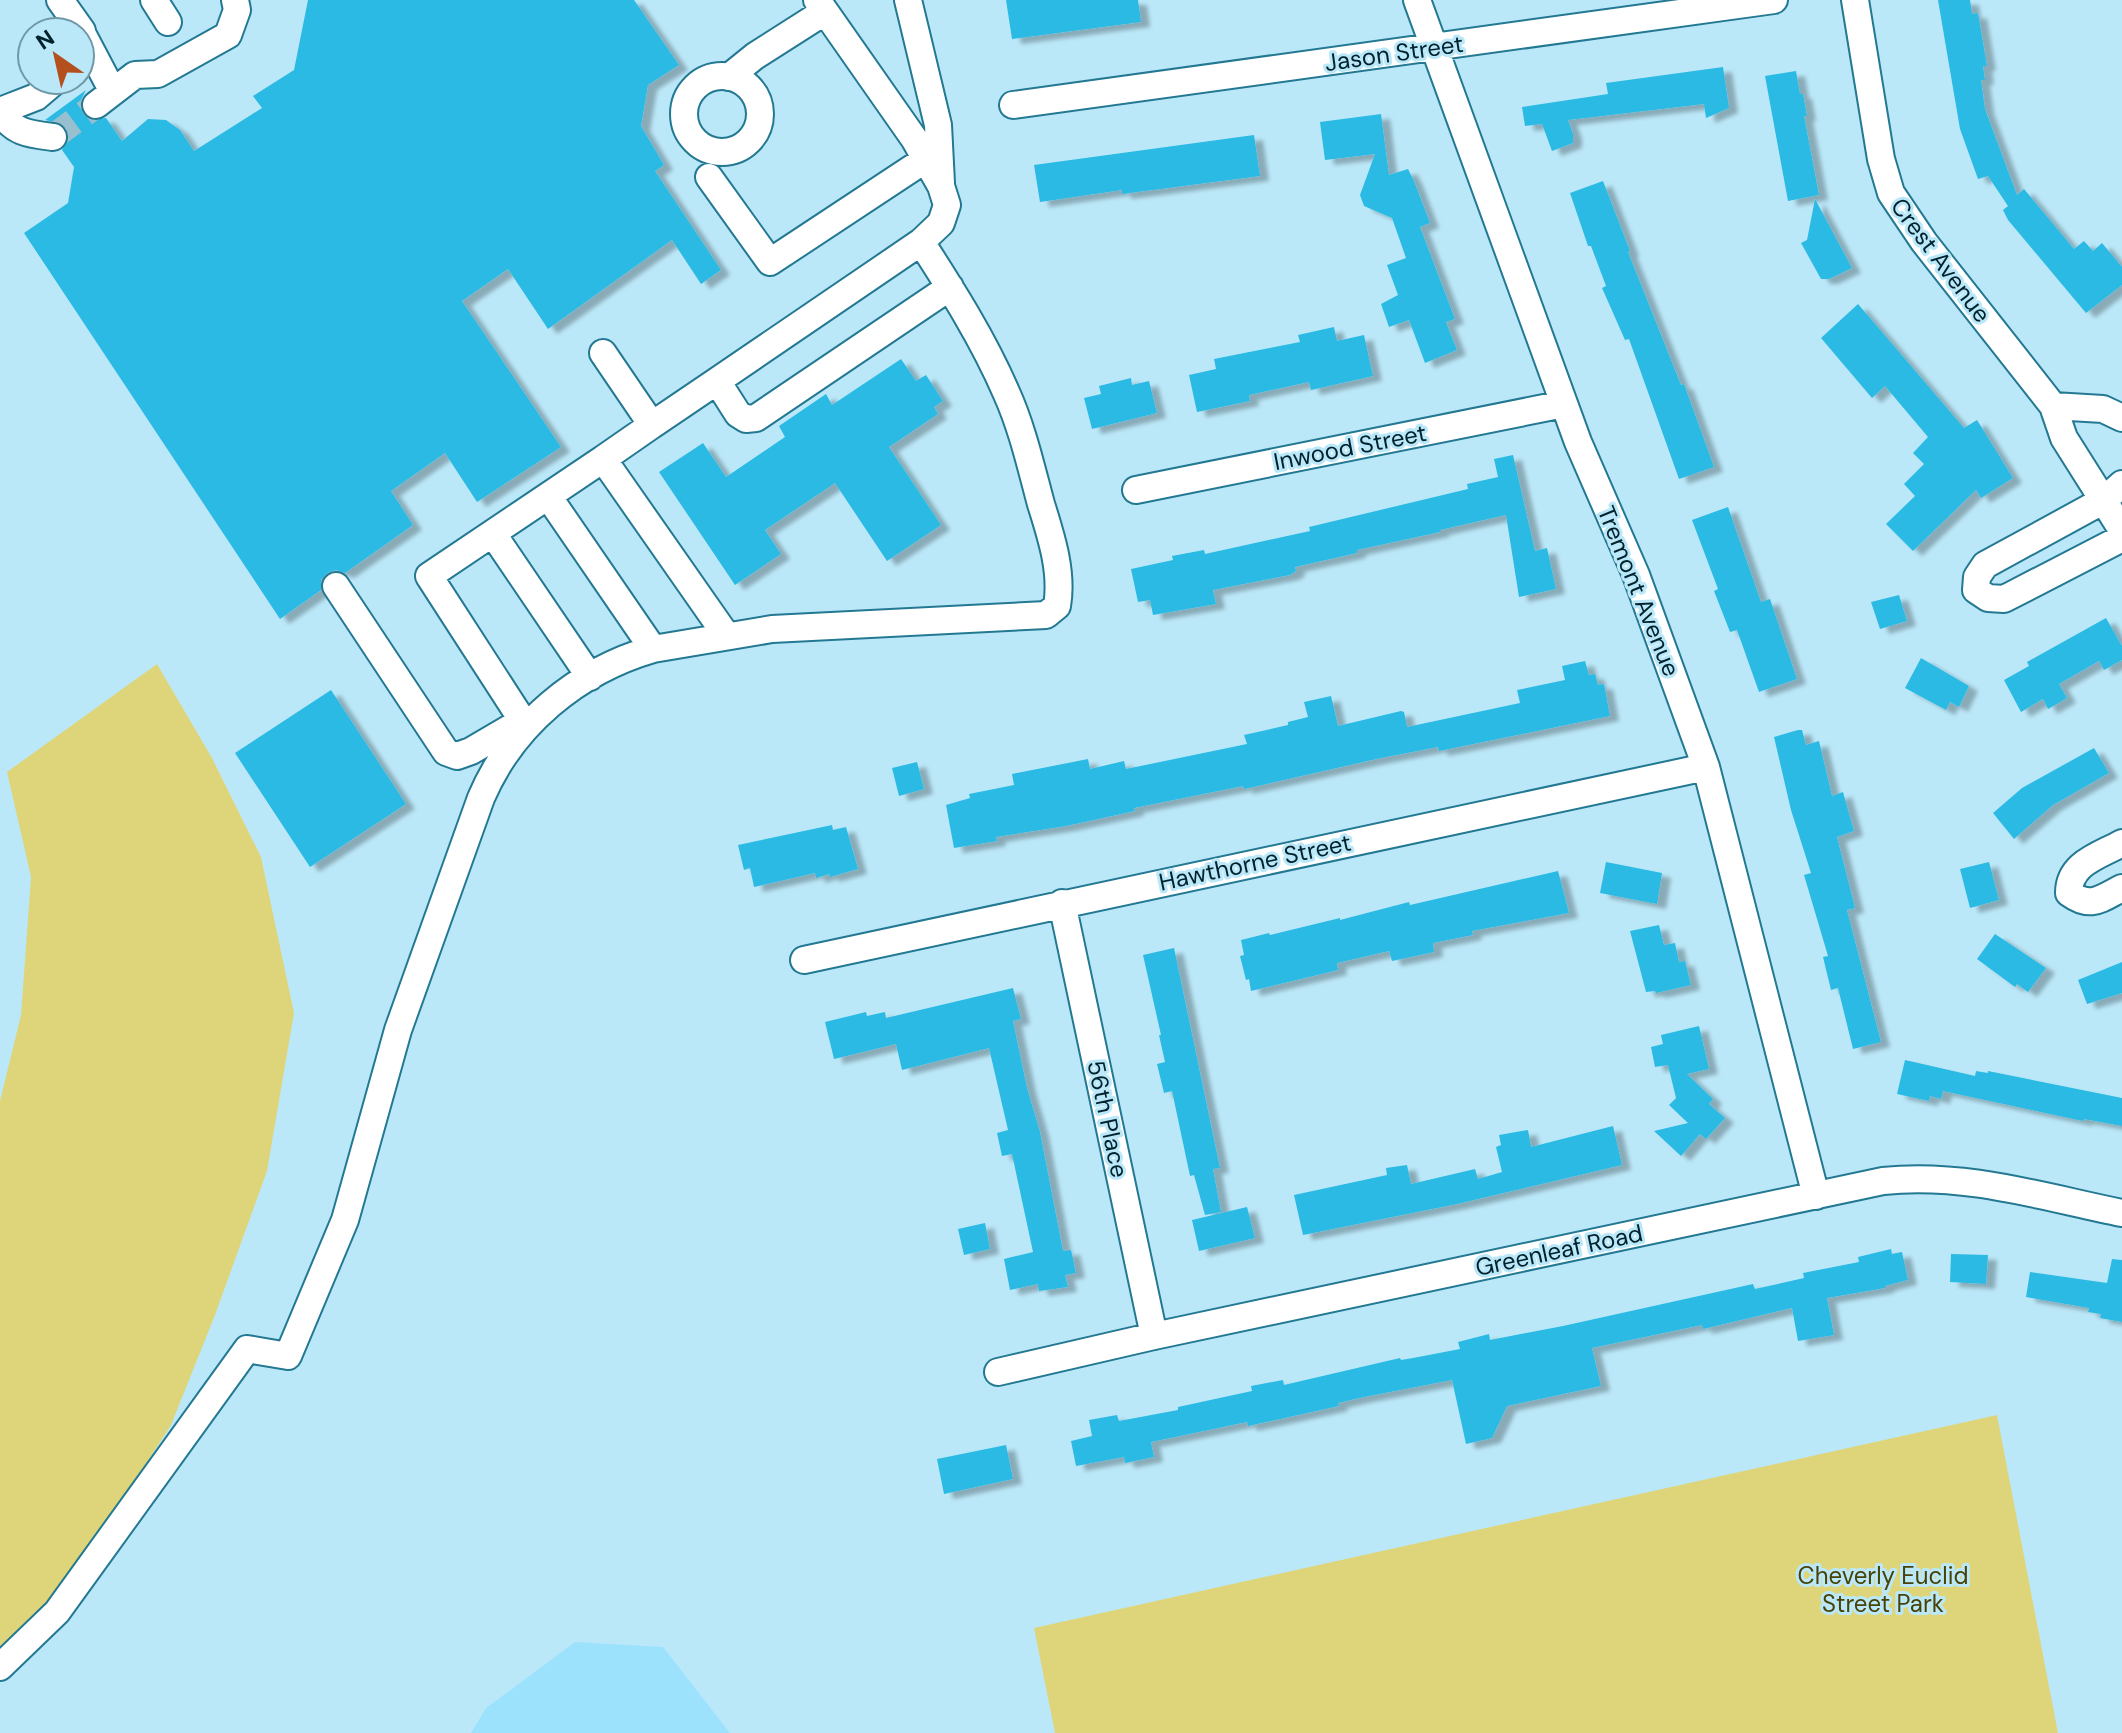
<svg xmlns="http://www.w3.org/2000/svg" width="2122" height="1733" viewBox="0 0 2122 1733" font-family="'DM Sans',sans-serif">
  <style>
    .built { fill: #9de2fd }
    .green { fill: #ded57b }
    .building { fill: #2bbae4; filter: url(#shadow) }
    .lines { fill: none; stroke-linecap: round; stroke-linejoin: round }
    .minor-tunnel { stroke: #96c0d0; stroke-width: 26; stroke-dasharray: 26 13; stroke-linecap: butt }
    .minor-casing { stroke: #237892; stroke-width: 30 }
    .minor { stroke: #fff; stroke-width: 26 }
    .labels { text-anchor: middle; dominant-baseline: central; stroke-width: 6; stroke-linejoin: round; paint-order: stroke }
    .street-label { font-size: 24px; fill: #00222d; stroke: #bbe8f9 }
    .park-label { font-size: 24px; fill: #484204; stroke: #bbe8f9 }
  </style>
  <defs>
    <filter id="shadow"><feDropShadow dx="9" dy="5" stdDeviation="2" flood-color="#0004"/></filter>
  </defs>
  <rect width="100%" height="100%" fill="#bbe8f9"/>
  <path class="built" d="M575 1642 663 1647 730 1733H471L486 1708Z"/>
  <path class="green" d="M157 664 212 758 261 857 294 1013 267 1171 215 1315 171 1425 113 1515 55 1599 0 1655V1101L21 1015 31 877 7 772Z
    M1997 1415 2058 1733H1055L1034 1628Z"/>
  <path class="building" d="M308 0H634L679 65 648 85 641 126 664 165 655 171 721 270 701 284 672 240 548 329 508 269 462 301 561 447 477 502 445 453 391 491 413 525 345 573 336 570 327 573 321 580V590L280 619 24 233 68 203 74 167 62 150 69 140 68 131 62 124 45 120 86 90 81 100 83 114 91 120 106 118 122 141 148 119 166 120 180 130 194 151 262 108 253 96 294 70Z
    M1006 0H1138L1141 22 1012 39Z
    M1938 0H1970L1972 14 1978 13 1987 66H1983L1985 80H1981L1985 109 2017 195 2024 189 2074 249 2084 241 2093 251 2102 243 2122 267V285L2086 313 2008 220 2003 210 2008 206 1988 176 1978 179 1960 129Z
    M1723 67 1729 108 1706 118 1704 104 1568 120 1573 134V143L1552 151 1542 124 1525 126 1522 107 1608 94 1606 83Z
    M1796 71 1800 94H1803L1807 116H1804L1819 195 1788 201 1765 76Z
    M1381 114 1389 175 1408 169 1414 181 1430 223 1420 227 1455 319 1446 322 1457 350 1425 363 1409 320 1389 327 1381 304 1398 295 1387 265 1406 258 1392 218 1364 206 1360 195 1375 154 1325 160 1320 122Z
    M1254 135 1260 176 1122 194V190L1040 202 1034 165Z
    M1603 181 1630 251 1628 252 1681 385 1684 384 1714 467 1679 479 1629 339 1625 340 1602 288 1606 286 1591 246H1588L1570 193Z
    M1815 199 1852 268 1829 279H1821L1801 243 1807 240Z
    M1858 304 1964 428 1977 420 2013 478 1981 498 1976 490 1913 551 1886 524 1915 496 1904 484 1924 464 1913 453 1928 437 1885 386 1872 398 1821 338Z
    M1334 327 1337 341 1364 335 1373 376 1311 390 1309 382 1249 395 1250 401 1197 412 1189 375 1216 369 1214 359 1300 342 1298 335Z
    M901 359 916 381 926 375 943 401 934 407 938 414 889 447 941 525 887 561 835 483 765 530 781 554 735 585 659 472 703 443 726 477 785 437 779 426 826 394 832 405Z
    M1131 378 1132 385 1149 381 1157 413 1092 429 1084 398 1101 394 1099 386Z
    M1513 455 1535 551 1547 548 1556 589 1519 597 1506 515 1440 530V532L1357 550V553L1295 567 1296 571 1290 575 1213 590 1216 604 1153 615 1150 600 1138 602 1131 569 1173 560 1172 556 1204 550 1205 554 1310 531 1309 527 1468 489 1467 484 1498 477 1494 459Z
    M1728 507 1761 602 1770 599 1797 679 1759 692 1737 630 1730 632 1714 591 1718 589 1692 520Z
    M1899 595 1907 621 1880 629 1871 602Z
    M2106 618 2122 646V660L2104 670 2099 661 2059 684 2067 698 2048 709 2043 699 2021 712 2004 680 2029 666 2027 662Z
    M1921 658 1969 686 1959 707 1950 702 1946 710 1905 688Z
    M1585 661 1589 675 1595 674 1598 685 1604 684 1610 716 1439 751 1438 747 1381 758 1244 789 1243 786 1134 808 1135 811 1066 826 996 837 997 841 954 848 946 805 970 798 969 794 1014 785 1012 774 1088 759 1090 769 1124 761 1126 769 1247 744 1244 735 1288 725V722L1308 717 1304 702 1331 696 1338 726 1401 711 1404 712 1407 727 1520 703 1517 690 1565 680 1562 666Z
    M331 690 406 804 310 867 235 753Z
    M1798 730H1802L1806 745 1819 741 1832 796 1843 792 1854 831 1837 837 1855 908 1847 910 1881 1042 1853 1049 1838 988 1831 990 1823 957 1828 956 1804 875 1811 873 1791 810 1774 737Z
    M2094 748 2109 773 2053 805 2014 839 1993 813 2022 788Z
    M917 762 924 789 899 796 892 768Z
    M832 825 833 830 846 827 858 869 830 877 829 874 816 878 815 873 754 887 750 868 744 870 738 845Z
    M1606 862 1662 873 1657 904 1600 893Z
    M1989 862 1999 900 1970 908 1960 869Z
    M1558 871 1569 913 1472 931 1473 935 1433 943 1434 952 1392 961 1389 951 1337 963 1338 970 1251 991 1249 979 1246 980 1240 956 1244 955 1241 940 1269 933 1270 935 1340 918V920L1409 902 1410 905Z
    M1659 925 1664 945 1675 943 1679 962 1685 961 1691 985 1656 993 1655 991 1646 992 1630 931Z
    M1995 934 2046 968 2028 992 2017 984 2015 987 1977 959Z
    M1174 948 1220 1168 1213 1169 1221 1212 1205 1215 1194 1175 1190 1176 1172 1091 1164 1093 1157 1064 1165 1062 1159 1035H1161L1143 955Z
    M2122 962V993L2087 1004 2078 980Z
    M1013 988 1021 1019 1013 1021 1027 1088 1040 1132 1063 1251 1071 1250 1076 1273 1065 1275 1068 1287 1039 1291 1038 1284 1010 1290 1004 1259 1033 1252 1012 1154 1002 1156 997 1133 1008 1130 989 1048 902 1070 896 1044 834 1059 825 1022 866 1012 867 1016 885 1012 886 1018Z
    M1699 1026 1709 1069 1687 1074 1713 1099 1709 1104 1725 1118 1706 1139 1700 1134 1681 1156 1654 1131 1688 1123 1669 1105 1676 1098 1668 1065 1655 1067 1651 1047 1663 1044 1661 1035Z
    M1905 1060 1975 1076 1976 1071 1988 1073V1071L2122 1098V1126L2084 1119 2083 1121 1943 1091 1941 1099 1930 1096 1929 1101 1897 1094Z
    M1613 1126 1622 1165 1457 1204 1303 1235 1294 1195 1387 1175 1386 1168 1407 1165 1411 1184 1475 1169 1478 1179 1502 1172 1496 1147 1501 1145 1499 1135 1528 1130 1531 1147Z
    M1247 1207 1255 1238 1199 1251 1192 1220Z
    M985 1223 990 1249 964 1255 958 1229Z
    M1891 1249 1892 1254 1902 1252 1908 1280 1885 1286V1288L1827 1298 1834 1335 1798 1341 1792 1308 1703 1329 1702 1325 1592 1348 1601 1386 1507 1406 1492 1438 1466 1444 1452 1380 1364 1397 1338 1403 1339 1406 1248 1426 1247 1422 1151 1442 1154 1457 1125 1463 1124 1457 1076 1466 1071 1441 1092 1436 1089 1420 1117 1415 1119 1421 1178 1410V1407L1252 1391 1251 1386 1283 1380 1284 1385 1400 1358 1401 1360 1413 1358 1460 1349 1458 1342 1489 1334 1490 1340 1563 1326 1753 1284 1755 1289 1804 1278 1803 1273 1859 1262 1858 1257Z
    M1951 1254 1988 1255 1986 1284 1950 1282Z
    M2112 1259 2122 1260V1322L2100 1318 2101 1314 2088 1312 2089 1308 2026 1297 2030 1272 2107 1283Z
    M1006 1445 1013 1479 944 1494 937 1459Z"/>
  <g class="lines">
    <path class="minor-tunnel" d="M53 137 96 105"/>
    <g class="minor-casing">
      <path id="minor" d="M60 0 82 31 86 54 80 59
        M154 0 168 22
        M908 0 938 125 941 183
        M1417 0 1578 442 1636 575 1706 767 1816 1196
        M1855 0 1881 159 1891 193 1924 242 2053 406 2064 438 2122 530
        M83 35 113 92
        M684 114a38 38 0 1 1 76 0a38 38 0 1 1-76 0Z
        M729 77 755 56 824 12
        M96 105 135 75 158 74 228 35 237 10 235 0
        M1013 105 1774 0
        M0 111 36 97 56 80
        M0 111C14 133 28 134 53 137
        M709 177 770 262 926 159
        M921 242 717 381 738 414 746 419 756 418 950 287
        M603 353 652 425 603 459 726 635
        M2053 406 2103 409 2122 418
        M652 425 717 381
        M2122 484 2104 500 1985 565 1977 577 1976 590 1988 598 2004 599 2122 538
        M1136 490 1564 404
        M548 496 653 649
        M493 534 590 677
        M336 586 446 752 457 756 471 751 522 721
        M526 726 429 576 603 459
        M2122 843C2099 856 2069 863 2069 893 2091 909 2100 899 2122 888
        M1062 903 1154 1336
        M804 960 1706 767
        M998 1372 1154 1336 1883 1181C1964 1172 2043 1197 2122 1213
        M0 1667 57 1612 247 1349 288 1356 345 1220 398 1030 481 798C512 725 577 671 653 649L772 629 1046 615 1057 606C1063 572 1051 536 1041 504 1031 467 1022 427 1006 392 983 339 952 290 921 242L941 223 947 205 941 186 915 140 817 0"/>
    </g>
    <use href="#minor" class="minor"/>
  </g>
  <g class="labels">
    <g class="street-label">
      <text transform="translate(1394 53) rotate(-8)">Jason Street</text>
      <text transform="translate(1941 260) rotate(53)">Crest Avenue</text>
      <text transform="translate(1350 447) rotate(-11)">Inwood Street</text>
      <text transform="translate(1639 591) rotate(68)">Tremont Avenue</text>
      <text transform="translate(1255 862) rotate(-12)">Hawthorne Street</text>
      <text transform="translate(1108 1119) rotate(78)">56th Place</text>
      <text transform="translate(1559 1250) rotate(-12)">Greenleaf Road</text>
    </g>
    <g class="park-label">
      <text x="1883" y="1575">Cheverly Euclid<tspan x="1883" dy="28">Street Park</tspan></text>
    </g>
  </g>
  <g transform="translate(56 56) rotate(326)"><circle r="38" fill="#bbe8f9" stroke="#7099a7" stroke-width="2"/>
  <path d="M0-6L14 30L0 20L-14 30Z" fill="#b44f1e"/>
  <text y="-12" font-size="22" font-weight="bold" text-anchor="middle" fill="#00222d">N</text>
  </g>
</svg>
